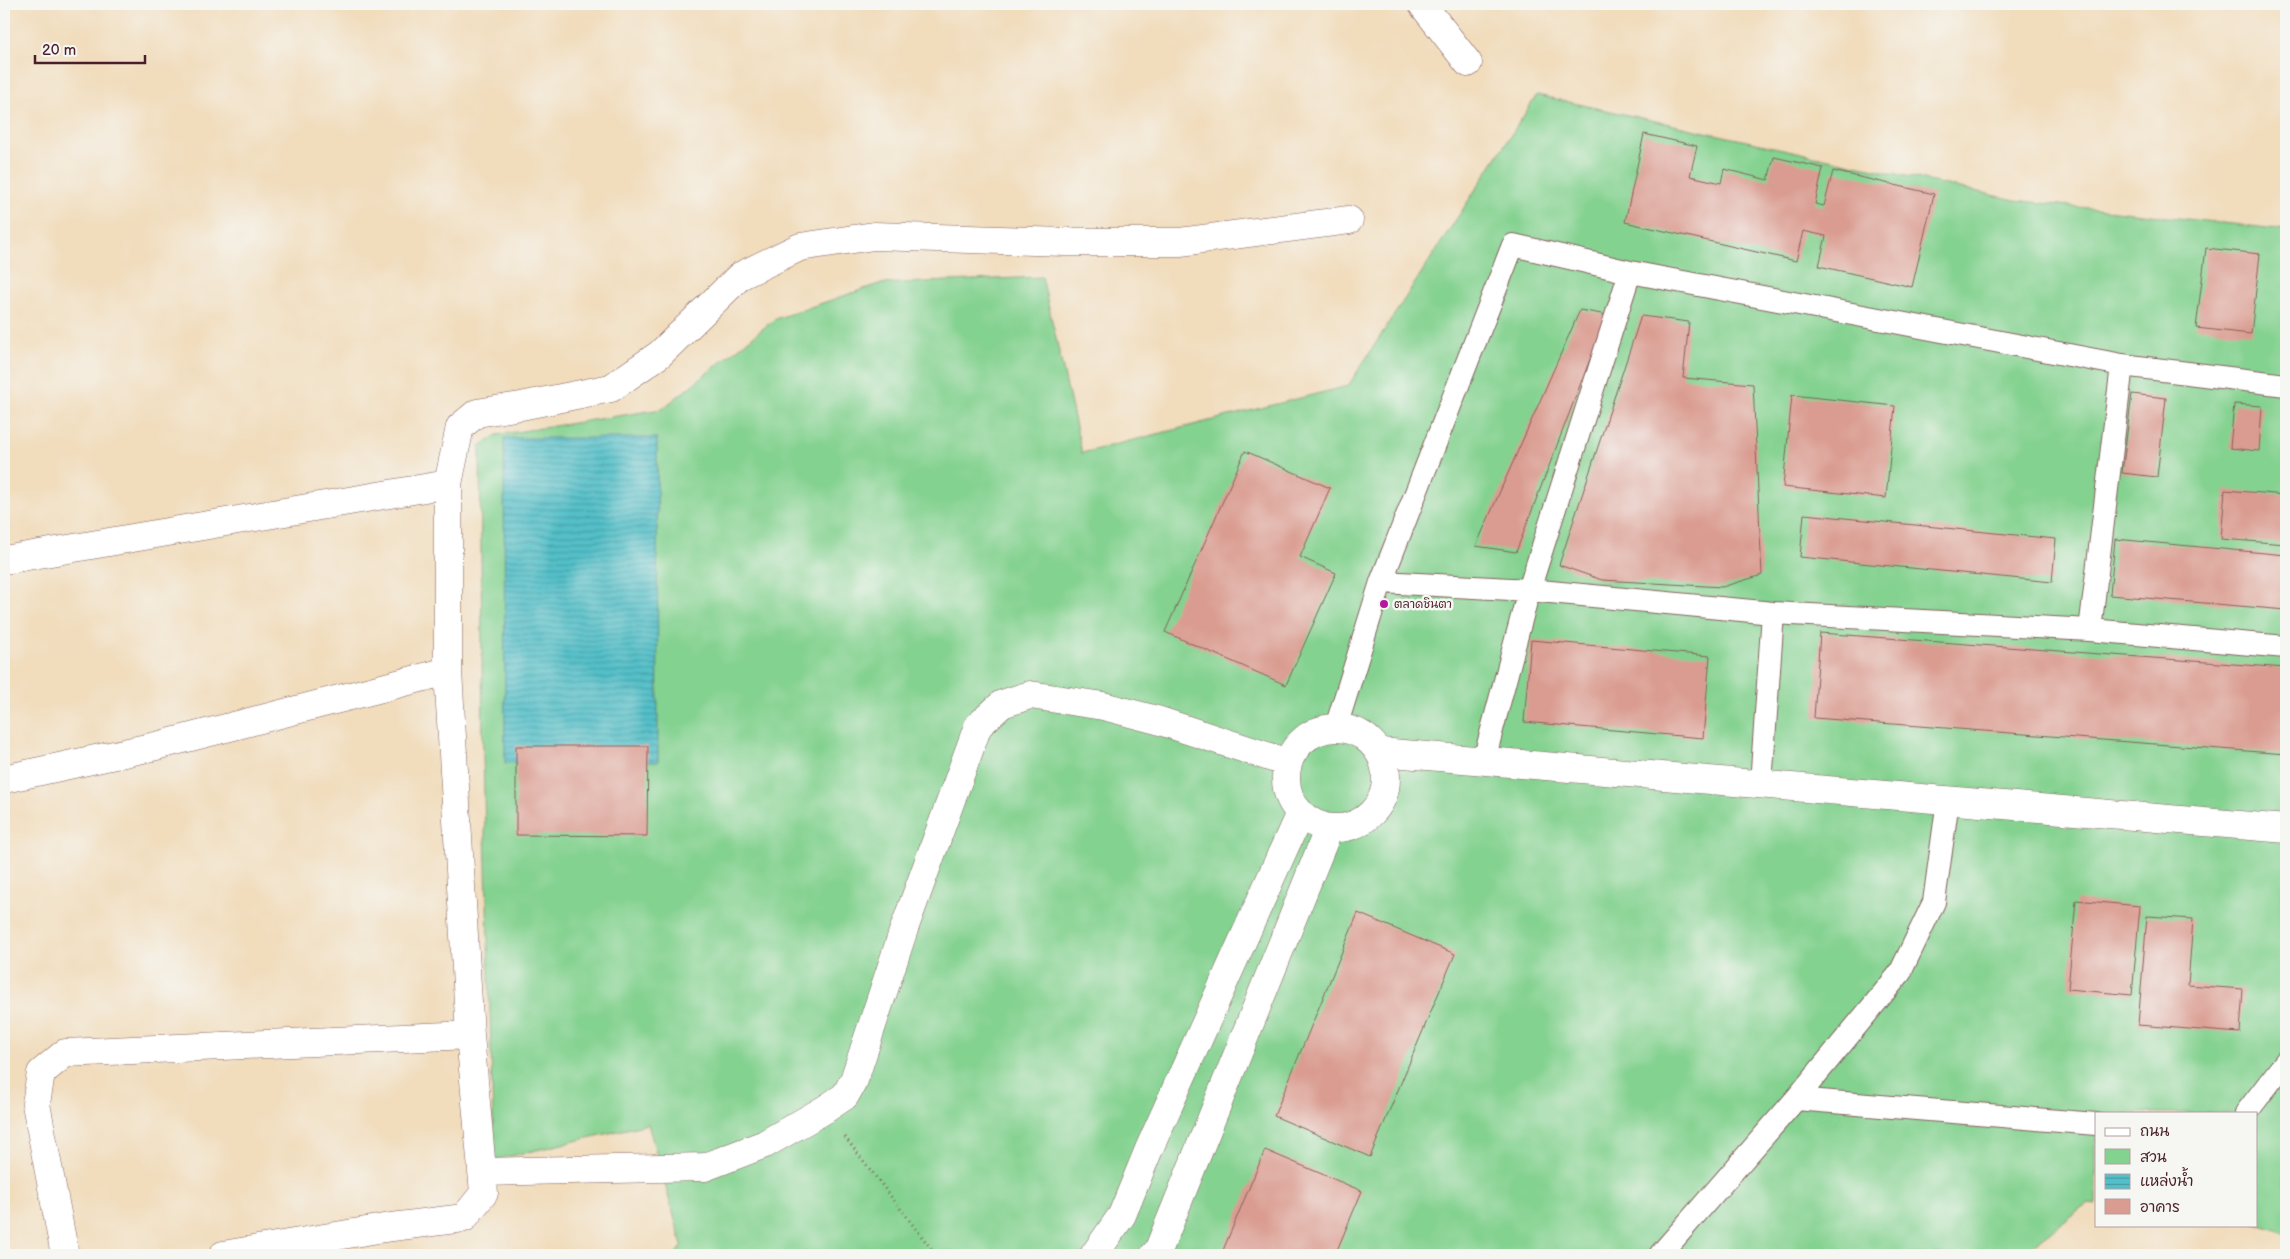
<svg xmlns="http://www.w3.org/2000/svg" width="2290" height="1259" viewBox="0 0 2290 1259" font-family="'Balsamiq Sans','Playpen Sans Thai',sans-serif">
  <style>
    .park { fill: #84d290; stroke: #67785e }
    .water { fill: url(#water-rules); stroke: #4e707a }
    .building { fill: #da9c91 }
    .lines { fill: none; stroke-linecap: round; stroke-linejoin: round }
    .lane-casing { stroke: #84615d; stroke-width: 24 }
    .street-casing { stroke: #84615d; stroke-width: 29 }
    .path { stroke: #84615d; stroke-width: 3; stroke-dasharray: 1 4; stroke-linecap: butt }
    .lane { stroke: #fff; stroke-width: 22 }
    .street { stroke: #fff; stroke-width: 28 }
    .poi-dot { fill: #b5179e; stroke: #f6f6f2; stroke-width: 2 }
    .labels { text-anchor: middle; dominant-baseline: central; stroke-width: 5; stroke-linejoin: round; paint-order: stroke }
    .poi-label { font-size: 12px; fill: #4a1f2b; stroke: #f6f6f2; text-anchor: start }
  </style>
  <defs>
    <pattern id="water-rules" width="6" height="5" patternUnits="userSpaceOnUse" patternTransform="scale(1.25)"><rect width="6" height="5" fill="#53c0c9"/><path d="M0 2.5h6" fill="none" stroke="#479ba3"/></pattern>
  </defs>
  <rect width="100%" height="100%" fill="#f6f6f2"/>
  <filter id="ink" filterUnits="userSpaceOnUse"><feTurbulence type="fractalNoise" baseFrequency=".02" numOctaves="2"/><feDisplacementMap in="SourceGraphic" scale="10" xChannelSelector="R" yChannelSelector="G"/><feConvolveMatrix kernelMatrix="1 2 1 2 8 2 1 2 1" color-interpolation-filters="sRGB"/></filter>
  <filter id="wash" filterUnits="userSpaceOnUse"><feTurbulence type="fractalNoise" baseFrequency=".0096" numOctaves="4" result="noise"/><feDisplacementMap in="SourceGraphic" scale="20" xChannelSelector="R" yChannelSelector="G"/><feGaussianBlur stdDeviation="1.12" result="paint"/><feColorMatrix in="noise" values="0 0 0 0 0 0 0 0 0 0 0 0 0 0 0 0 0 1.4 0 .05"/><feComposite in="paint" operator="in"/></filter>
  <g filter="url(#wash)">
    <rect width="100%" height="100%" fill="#f1dcbb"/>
    <path class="park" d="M1537 95 2015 200 2286 230V1234L2256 1223V1113H2096V1204L2089 1203 2020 1255H675L682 1245 648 1124 494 1160 483 756 480 446 497 435 662 409 775 319 879 284 1042 277 1082 453 1348 386Z"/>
    <path class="water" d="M504 438H657L658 762 505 763Z"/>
    <g id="blocks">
      <path class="building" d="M1644 134 1697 146 1690 176 1721 183 1724 169 1768 180 1774 157 1823 168 1815 204 1824 206 1833 171 1934 194 1912 287 1819 266 1826 236 1803 231 1796 261 1625 222Z
        M2206 248 2260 254 2251 334 2196 328Z
        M1580 310 1607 315 1516 552 1476 546Z
        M1641 316 1689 322 1683 378 1753 384 1762 575 1722 587 1602 580 1559 565Z
        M2132 394 2166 398 2157 477 2122 473Z
        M1792 395 1895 406 1886 498 1783 487Z
        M2234 404 2262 406 2259 451 2230 448Z
        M1245 451 1330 488 1300 557 1336 573 1286 685 1165 632Z
        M2225 490 2286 495V544L2221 539Z
        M1804 514 2056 539 2052 582 1800 557Z
        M2115 539 2286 555V610L2110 595Z
        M1820 633 2286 668V754L1814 718Z
        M1531 640 1710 656 1703 738 1524 722Z
        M516 746H648L647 836 516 835Z
        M2076 900 2140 906 2132 995 2068 989Z
        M1358 913 1455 954 1370 1157 1274 1116Z
        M2147 916 2193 919 2188 985 2243 989 2240 1033 2138 1025Z
        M1265 1150 1362 1191 1335 1255H1221Z"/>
    </g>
  </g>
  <g filter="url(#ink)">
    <use href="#blocks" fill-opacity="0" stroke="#84615d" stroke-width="1"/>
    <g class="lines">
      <g class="lane-casing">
        <path id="lane" d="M1381 582 1529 590 1773 613 2090 630 2286 647
          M2090 630 2122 365
          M1336 727 1381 582 1513 245 1630 272 2122 365 2286 385
          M1484 760 1529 590 1630 272
          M1761 784 1773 613
          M1796 1099 2096 1124
          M2246 1113 2286 1061
          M1660 1255 1796 1099 1900 973 1934 902 1948 800"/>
      </g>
      <g class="street-casing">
        <path id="street" d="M1422 4 1468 63
          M448 484 460 427 477 413 521 406 611 388 660 354 740 276 800 247 874 236 1065 242H1180L1349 220
          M4 560 448 484V671L470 1035 484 1193 464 1218 384 1228 223 1255
          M1286 778a50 50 0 1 1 100 0a50 50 0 1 1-100 0Z
          M1380 752 2286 829
          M4 779 156 746 448 671
          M482 1172 705 1167 765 1144 824 1110 845 1096 854 1080 904 929 978 726 1002 704 1030 695 1103 706 1157 720 1288 763
          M65 1255 36 1104 41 1073 65 1053 470 1035
          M1094 1255 1122 1215 1149 1149 1300 813
          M1154 1255 1158 1251 1329 828"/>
      </g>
      <path class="path" d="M845 1137 936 1255"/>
      <use href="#lane" class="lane"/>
      <use href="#street" class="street"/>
    </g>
  </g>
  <circle class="poi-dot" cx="1384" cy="604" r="5"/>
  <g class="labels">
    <g class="poi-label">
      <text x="1394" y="604">ตลาดชินตา</text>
    </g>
  </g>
  <rect width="2290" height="1259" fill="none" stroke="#f6f6f2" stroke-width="20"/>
  <rect x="2095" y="1112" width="162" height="115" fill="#f6f6f2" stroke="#b1a0a2"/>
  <rect x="2105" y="1128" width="25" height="8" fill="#ffffff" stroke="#b1a0a2"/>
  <text x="2140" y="1136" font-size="15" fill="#4a1f2b">ถนน</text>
  <rect x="2105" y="1149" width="25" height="15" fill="#84d290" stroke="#b1a0a2"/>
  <text x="2140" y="1162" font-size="15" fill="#4a1f2b">สวน</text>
  <rect x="2105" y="1174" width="25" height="15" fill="url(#water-rules)" stroke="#b1a0a2"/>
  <text x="2140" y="1186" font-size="15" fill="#4a1f2b">แหล่งน้ำ</text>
  <rect x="2105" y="1199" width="25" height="15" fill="#da9c91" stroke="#b1a0a2"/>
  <text x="2140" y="1212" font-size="15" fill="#4a1f2b">อาคาร</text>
  <path d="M35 55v8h110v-8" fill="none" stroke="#4a1f2b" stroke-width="2.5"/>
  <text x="42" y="55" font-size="15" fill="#4a1f2b" stroke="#f6f6f2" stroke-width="4" paint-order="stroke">20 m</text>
</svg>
